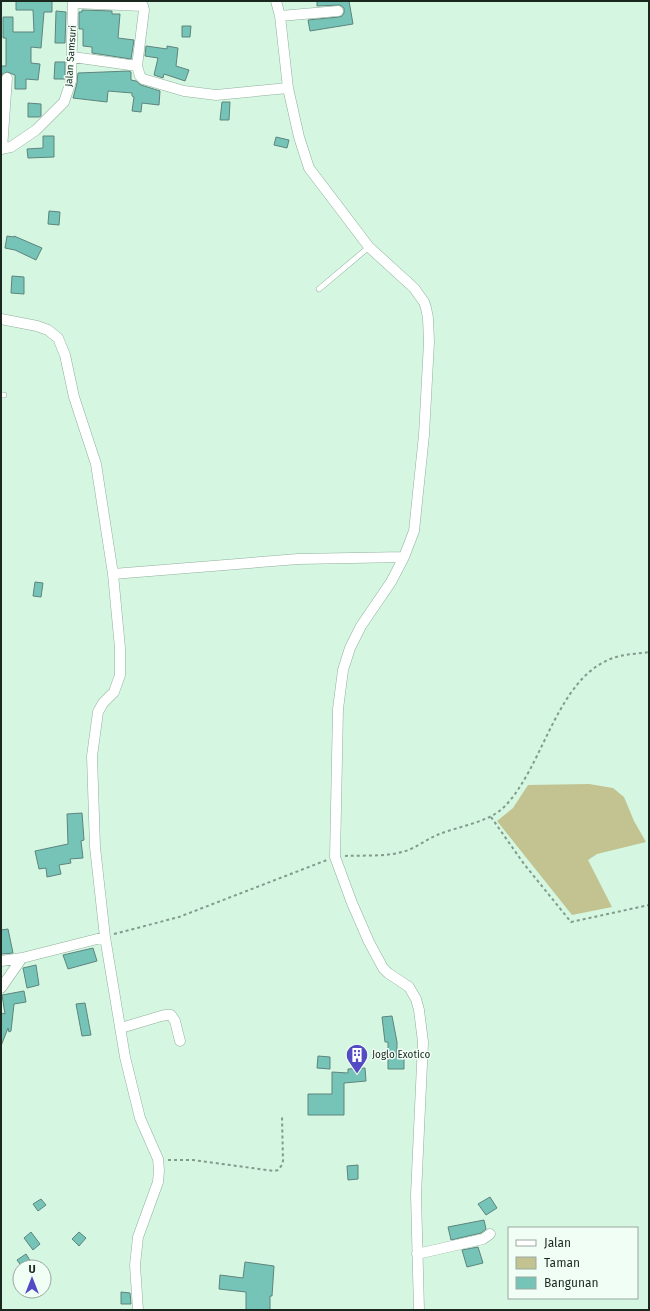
<svg xmlns="http://www.w3.org/2000/svg" width="650" height="1311" viewBox="0 0 650 1311" font-family="'Fira Sans',sans-serif">
  <style>
    .green { fill: #c2c390 }
    .building { fill: #75c4b7; stroke: #5e847d }
    .lines { fill: none; stroke-linecap: round; stroke-linejoin: round }
    .lane-casing { stroke: #90b09c; stroke-width: 6 }
    .street-casing { stroke: #90b09c; stroke-width: 11 }
    .path { stroke: #829b8b; stroke-width: 2; stroke-dasharray: 3 3; stroke-linecap: butt }
    .lane { stroke: #fff; stroke-width: 5 }
    .street { stroke: #fff; stroke-width: 10 }
    .labels { text-anchor: middle; dominant-baseline: central; stroke-width: 3; stroke-linejoin: round; paint-order: stroke }
    .street-label { font-size: 10px; fill: #1b2820; stroke: #f1fef5 }
    .poi-label { font-size: 10px; fill: #1b2820; stroke: #f1fef5; text-anchor: start }
  </style>
  <rect width="100%" height="100%" fill="#d5f6e1"/>
  <path class="green" d="M589 784 613 788 624 797 634 821 646 842 597 854 588 860 612 907 572 915 497 821 513 808 528 785Z"/>
  <path class="building" d="M16 1H52V12H44L41 48 31 47V63L40 64 38 80 26 79V89H15V75L7 72 1 75V66H6V38H3V17H13V32H34L33 10H16Z
    M317 1H349L353 24 310 31 308 20 339 17 342 16 344 13V8L340 5 317 6Z
    M82 10 112 11V14H120L118 38 134 40 131 59 92 53V47L83 46V29H79V12H82Z
    M56 11 66 12 65 43H55Z
    M182 26H191L190 37H182Z
    M146 46 167 49V46L178 48 176 66 189 70 185 81 164 74 163 78 154 75 158 58 145 56Z
    M55 62H65V79H54Z
    M129 71 131 72V80L136 81 141 85 160 91 159 105 142 103 141 112 132 111 134 97 132 96V93L108 91 107 102 73 98 77 83 78 73Z
    M222 102H230L229 120H220Z
    M28 103 41 104V116L39 117H28Z
    M43 136H54V157L28 158 27 149 43 148Z
    M276 137 289 140 287 148 274 145Z
    M49 211 60 212 59 225 48 224Z
    M7 236 14 237V236L42 248 36 260 15 250 5 248Z
    M12 276 24 277V294L11 293Z
    M35 582 43 583 41 597 33 596Z
    M82 813 84 840 81 841 83 858 70 859 71 863 59 865 61 874 47 877 46 868 39 869 35 851 68 844 67 814Z
    M8 929 13 953 1 954V930Z
    M93 948 97 961 68 969 63 955Z
    M36 965 39 985 27 988 23 968Z
    M24 991 26 1002 14 1004 11 1031 9 1032 8 1028 1 1046V1013L5 1014 2 995Z
    M85 1003 91 1035 82 1036 76 1004Z
    M392 1016 397 1042V1057H404V1069H388V1042H385L382 1017Z
    M318 1056 330 1057V1069L317 1068Z
    M365 1068 366 1081 344 1083V1115H308V1094H332V1072L348 1073V1069Z
    M358 1165V1179L348 1180 347 1166Z
    M490 1197 497 1208 486 1215 478 1204Z
    M41 1199 46 1205 38 1211 33 1204Z
    M484 1220 486 1229 481 1233 451 1240 448 1227Z
    M31 1232 40 1244 33 1250 24 1238Z
    M79 1232 86 1238 79 1246 72 1239Z
    M478 1247 483 1263 467 1267 462 1250Z
    M26 1254 34 1267H22L17 1260Z
    M245 1262 274 1266 272 1296H270V1310H246V1292L219 1289 220 1275 243 1278Z
    M121 1292 130 1293 131 1304H121Z"/>
  <g class="lines">
    <g class="lane-casing">
      <path id="lane" d="M319 289 369 247
        M1 395H4"/>
    </g>
    <g class="street-casing">
      <path id="street" d="M276 1 280 16 288 88 299 137 309 168 369 247 414 288 424 302 426 308 428 318 429 342 424 435 414 531 404 557 391 582 361 626 350 648 343 670 338 709 335 857 352 903 369 942 383 968 388 973 409 987 416 999 419 1010 423 1042 416 1195 419 1310
        M73 3 143 6 144 10 137 66 140 76 143 79 184 91 216 95 288 88
        M280 16 338 11
        M73 57 137 66
        M1 149 11 147 36 130 64 102 71 81 73 1
        M2 149 7 78
        M1 319 37 326 48 330 58 338 65 355 74 397 96 464 113 574 298 559 404 557
        M113 574 120 648V675L114 692 103 703 98 712 92 756 95 847 105 937 125 1057 140 1118 158 1159 159 1170 158 1182 138 1237 135 1265 138 1310
        M1 961 22 958
        M1 988 22 958 105 937
        M121 1028 161 1016 166 1015H171L175 1021 180 1041
        M417 1254 483 1239 490 1234"/>
    </g>
    <path class="path" d="M491 817 524 864 571 922 649 905
      M345 856C363 855 384 857 402 852 415 849 425 840 437 835 458 826 488 823 504 807 544 767 556 678 613 658 624 654 637 654 649 652
      M114 934 179 917 327 860
      M168 1160H193L274 1171 278 1170 282 1165 283 1161 282 1116"/>
    <use href="#lane" class="lane"/>
    <use href="#street" class="street"/>
  </g>
  <defs>
    <g id="building-pin" transform="scale(1.15)"><path d="M0 17L-7.5 6A9.5 9.5 0 1 1 7.5 6Z" fill="#534bc3" stroke="#f1fef5"/><path d="M-4-6H4V6H1V3H-1V6H-4ZM-2.5-4.3h1.7v1.8h-1.7ZM.8-4.3h1.7v1.8H.8ZM-2.5-1h1.7V.8h-1.7ZM.8-1h1.7V.8H.8Z" fill="#fff"/></g>
  </defs>
  <g fill-rule="evenodd">
    <use href="#building-pin" x="357" y="1055"/>
  </g>
  <g class="labels">
    <g class="street-label">
      <text transform="translate(71 56) rotate(-86)">Jalan Samsuri</text>
    </g>
    <g class="poi-label">
      <text x="372" y="1055">Joglo Exotico</text>
    </g>
  </g>
  <rect width="650" height="1311" fill="none" stroke="#1b2820" stroke-width="4"/>
  <rect x="508" y="1227" width="130" height="72" fill="#f1fef5" stroke="#9ba8a0"/>
  <rect x="516" y="1240" width="20" height="6" fill="#ffffff" stroke="#9ba8a0"/>
  <text x="544" y="1247" font-size="12" fill="#1b2820">Jalan</text>
  <rect x="516" y="1257" width="20" height="12" fill="#c2c390" stroke="#9ba8a0"/>
  <text x="544" y="1267" font-size="12" fill="#1b2820">Taman</text>
  <rect x="516" y="1277" width="20" height="12" fill="#75c4b7" stroke="#9ba8a0"/>
  <text x="544" y="1287" font-size="12" fill="#1b2820">Bangunan</text>
  <g transform="translate(32 1279)"><circle r="19" fill="#f1fef5" stroke="#9ba8a0"/>
  <path d="M0-3L7 15L0 10L-7 15Z" fill="#534bc3"/>
  <text y="-6" font-size="11" font-weight="bold" text-anchor="middle" fill="#1b2820">U</text>
  </g>
</svg>
